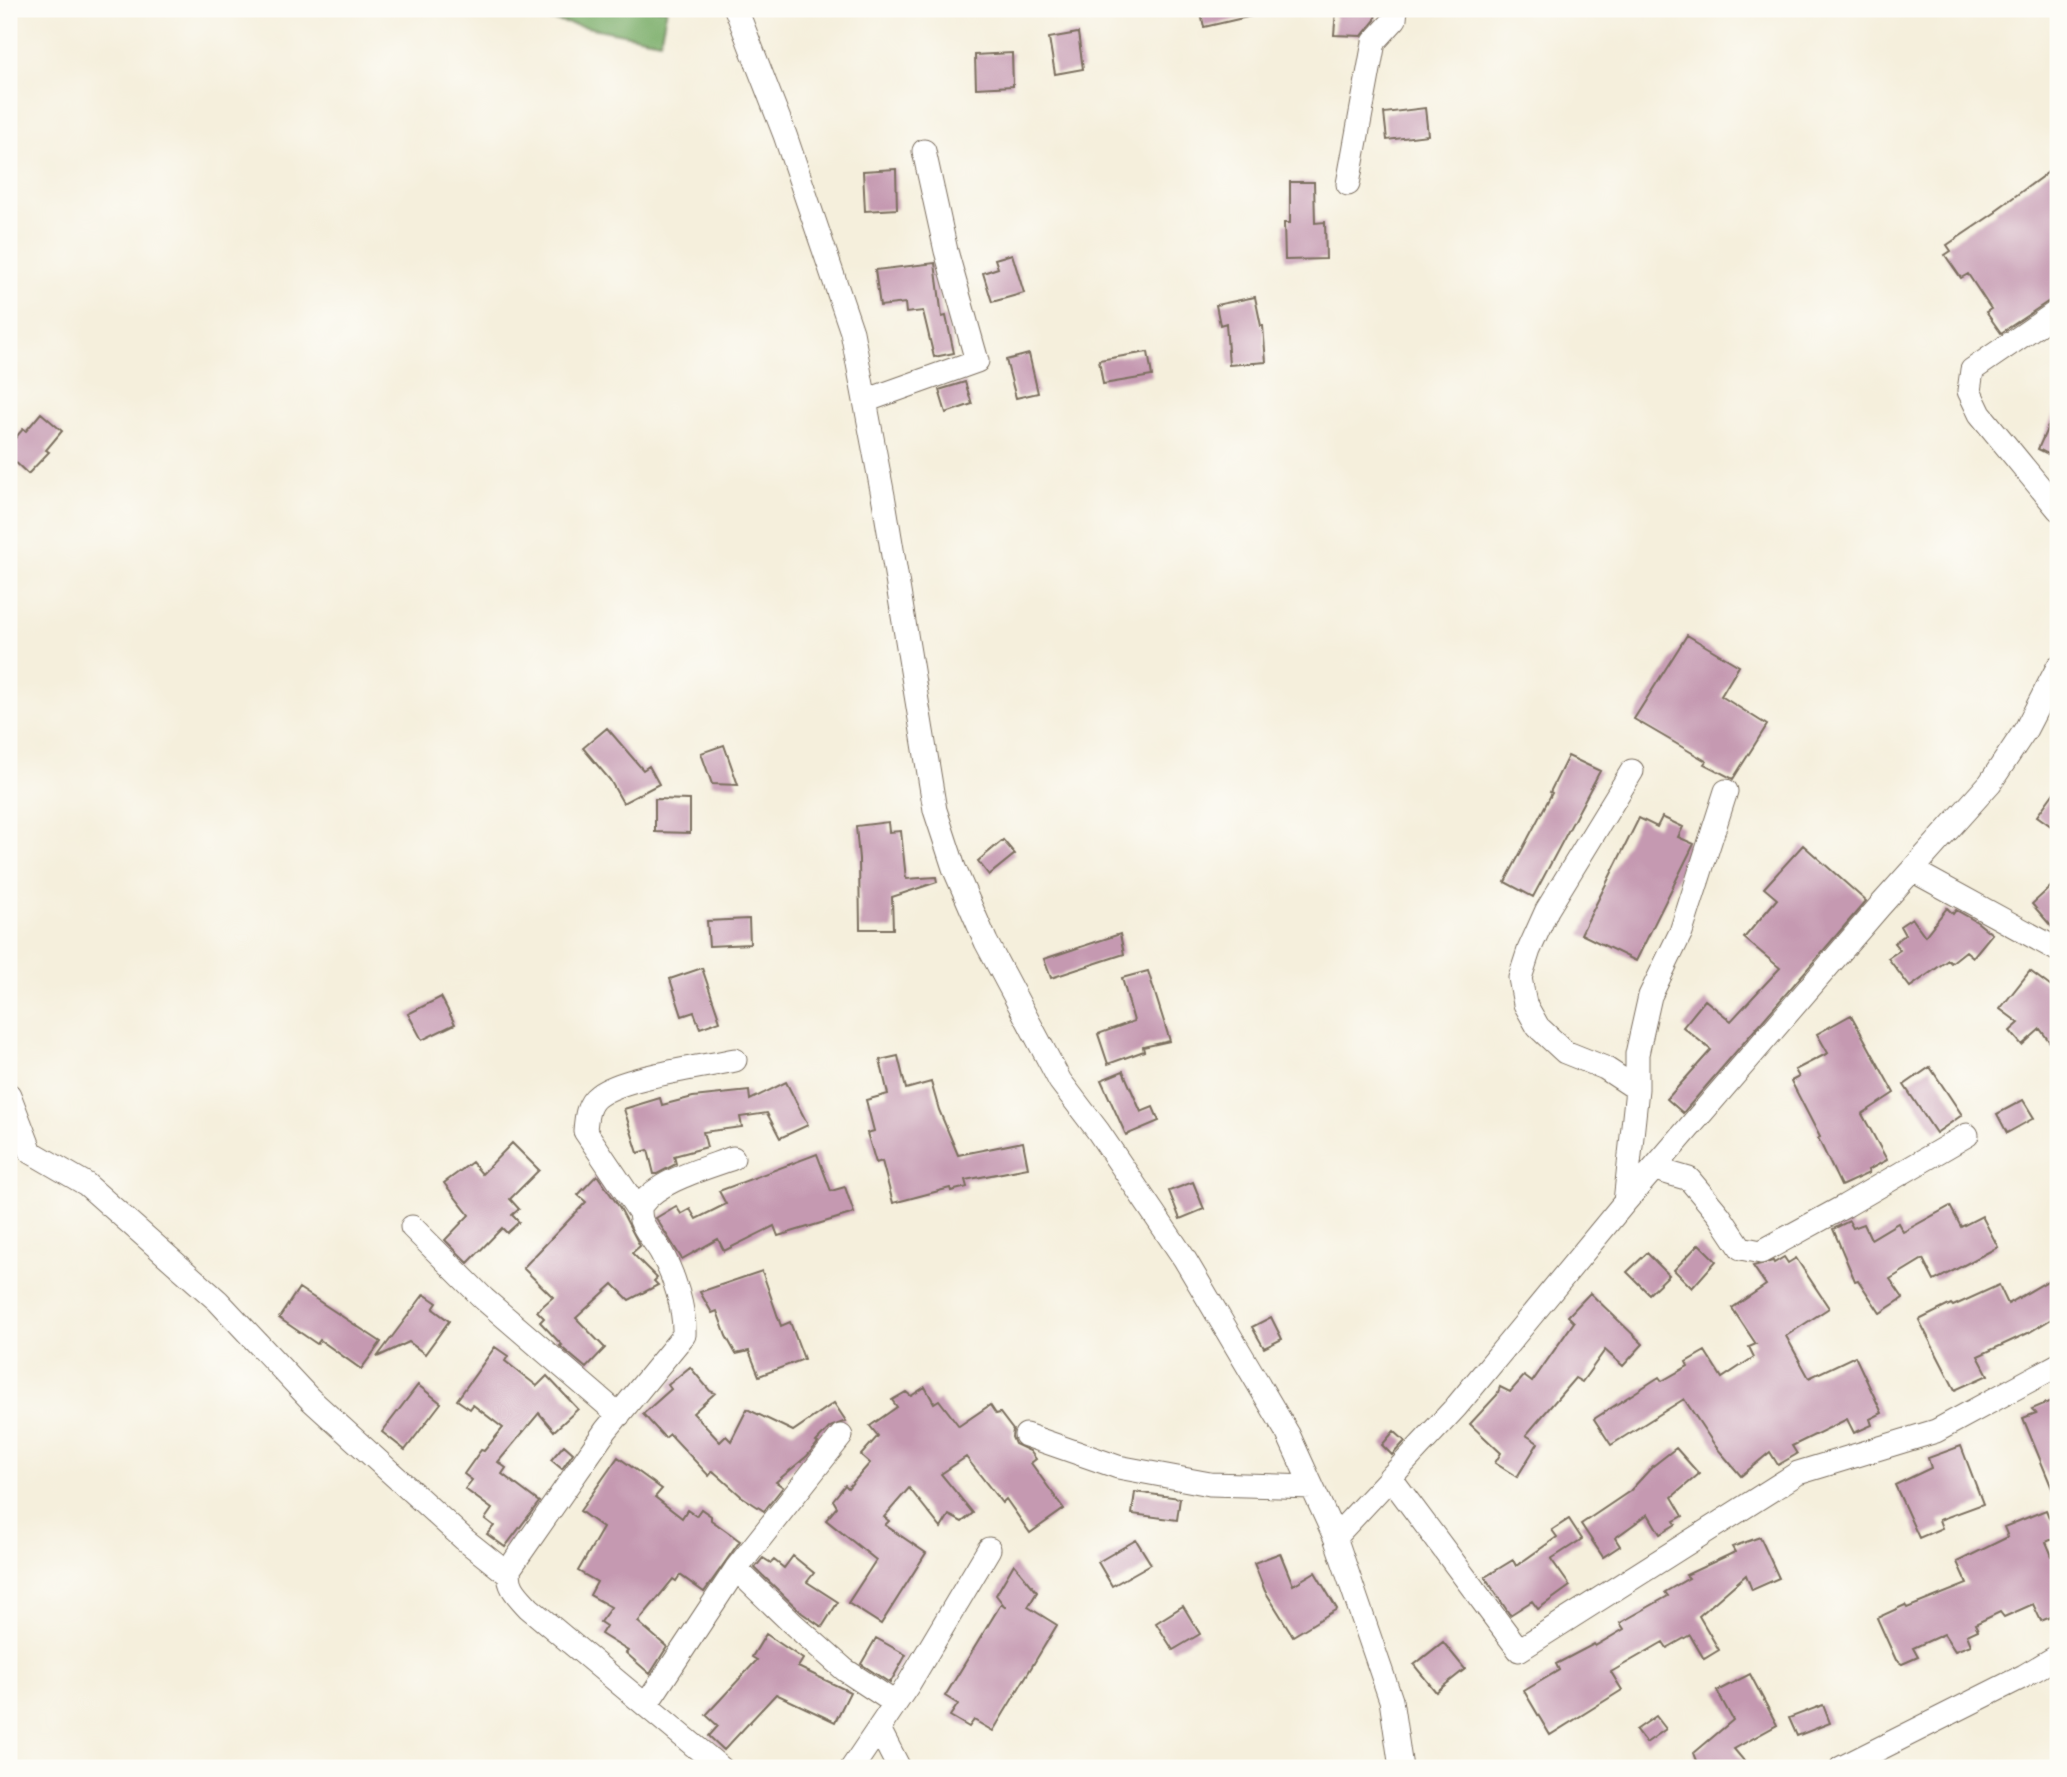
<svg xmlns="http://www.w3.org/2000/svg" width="2067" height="1777" viewBox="0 0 2067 1777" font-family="'Indie Flower',sans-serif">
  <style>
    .forest { fill: #7aad69; stroke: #5a6c44; stroke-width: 2 }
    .building { fill: #c599b1 }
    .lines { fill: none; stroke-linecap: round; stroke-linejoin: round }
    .minor-casing { stroke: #7c6f60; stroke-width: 25 }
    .minor { stroke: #fff; stroke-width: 23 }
  </style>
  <rect width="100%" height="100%" fill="#fdfcf7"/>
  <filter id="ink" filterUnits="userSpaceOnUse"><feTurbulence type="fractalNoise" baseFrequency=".0143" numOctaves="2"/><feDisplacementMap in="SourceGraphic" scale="14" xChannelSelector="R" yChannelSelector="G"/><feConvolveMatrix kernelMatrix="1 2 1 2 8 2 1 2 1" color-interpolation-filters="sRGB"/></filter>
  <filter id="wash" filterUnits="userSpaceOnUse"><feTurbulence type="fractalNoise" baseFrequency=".00686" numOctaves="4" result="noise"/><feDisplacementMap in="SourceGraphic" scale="28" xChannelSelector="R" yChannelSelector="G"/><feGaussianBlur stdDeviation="1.57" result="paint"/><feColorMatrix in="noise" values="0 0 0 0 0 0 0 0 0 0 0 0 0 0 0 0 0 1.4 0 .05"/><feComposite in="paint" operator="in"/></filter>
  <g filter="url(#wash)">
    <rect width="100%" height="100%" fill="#f5efdc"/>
    <path class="forest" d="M492 9H667L660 41Z"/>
    <g id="blocks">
      <path class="building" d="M1200 9H1255L1256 15 1204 27Z
        M1346 9H1376L1375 20 1362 36 1334 35 1336 10 1346 11Z
        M1078 33 1083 69 1055 74 1049 38Z
        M1012 53 1013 86 976 88 975 55Z
        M1425 108 1428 135 1387 140 1384 113Z
        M2058 165V295L2001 333 1986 312 1991 309 1968 274 1961 278 1945 255 1951 251 1947 245 1996 212V210Z
        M896 169 897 209 865 211 863 171Z
        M1290 182H1314L1315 223 1325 222 1326 259 1285 260 1284 223H1290Z
        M1012 254 1024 293 992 302 983 273 998 268 995 259Z
        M935 263 942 317 946 316 954 353 934 357 923 311 906 313 905 303 880 306 875 270Z
        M1255 297 1261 326H1263L1266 362 1229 365 1226 323 1220 325 1216 305Z
        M1148 352 1152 376 1103 384 1099 360Z
        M1029 354 1038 393 1016 398 1006 360Z
        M965 382 972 404 946 413 939 390Z
        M2058 404V459L2038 449Z
        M41 413 62 431 46 450 49 452 28 474 9 456V445L23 429 26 431Z
        M1687 635 1739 666 1721 696 1767 725 1733 779 1704 764 1706 761 1634 719Z
        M607 728 643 770 649 766 659 784 623 803 610 780 583 748Z
        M724 745 738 785 712 784 701 753Z
        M1568 756 1600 771 1533 897 1505 882 1552 793 1550 792Z
        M2058 787V831L2037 816Z
        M655 799 690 800V833L655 832Z
        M1662 817 1683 827 1678 837 1694 844 1636 961 1581 934 1639 818 1657 827Z
        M888 822 889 832 901 831 906 879 936 877 937 882 892 897 893 929H860L859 859 856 826Z
        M1003 840 1015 854 989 875 978 861Z
        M1803 845 1866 901 1683 1113 1667 1099 1711 1050 1683 1027 1705 1000 1731 1021 1780 968 1744 938 1777 899 1764 888Z
        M2058 880V934L2032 904Z
        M1947 908 1953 914 1956 910 1977 922 1992 934 1973 957 1966 951 1951 963 1948 960 1910 987 1888 958 1900 950 1894 943 1905 935 1900 926 1912 918 1925 936Z
        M749 919 750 944 709 946 707 921Z
        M1120 934 1124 954 1051 978 1044 959Z
        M702 968 720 1021 700 1028 694 1012 682 1016 670 979Z
        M1148 971 1170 1041 1143 1047 1144 1051 1108 1064 1098 1034 1134 1021 1122 978Z
        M2030 971 2058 992V1053L2040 1029 2022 1045 2010 1031 2019 1023 2000 1009Z
        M441 997 455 1024 422 1040 408 1014Z
        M1851 1015 1894 1093 1862 1114 1887 1160 1868 1170 1869 1173 1841 1186 1818 1138 1820 1137 1791 1081 1799 1077 1795 1070 1828 1053 1817 1034Z
        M898 1056 906 1089 931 1082 939 1110 958 1155 1023 1142 1028 1168 965 1180 967 1187 951 1191 950 1188 893 1203 882 1161 876 1163 867 1133 874 1131 866 1100 888 1094 880 1060Z
        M1930 1067 1962 1115 1936 1133 1904 1085Z
        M1123 1071 1141 1112 1153 1107 1159 1121 1126 1135 1101 1080Z
        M786 1082 808 1125 780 1138 767 1113 740 1117 742 1127 703 1132 707 1147 674 1156 676 1164 657 1174H654L648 1150 638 1153 624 1109 660 1098 662 1105 693 1097 749 1091 750 1100Z
        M2023 1100 2034 1118 2007 1133 1997 1114Z
        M512 1143 539 1170 510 1199 519 1209 512 1215 519 1222 507 1233 502 1228 468 1263 445 1240 469 1215 444 1183 472 1162 482 1174Z
        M817 1154 831 1191 845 1187 854 1213 778 1236 774 1226 724 1251 718 1239 682 1259 656 1218 676 1206 681 1214 690 1209 696 1219 726 1204 719 1191Z
        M597 1175 620 1208 640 1246 632 1253 657 1278 654 1281 658 1285 629 1300 613 1284 576 1318 605 1348 586 1368 560 1346 562 1345 540 1322 544 1318 537 1311 553 1297 523 1268 586 1202 578 1195Z
        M1193 1182 1204 1209 1180 1219 1169 1191Z
        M1950 1206 1961 1227 1982 1216 1998 1247 1934 1281 1923 1259 1890 1279 1903 1298 1880 1313 1858 1280 1855 1281 1833 1229 1849 1221 1853 1228 1864 1224 1871 1239 1898 1223 1903 1232Z
        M1699 1244 1716 1261 1692 1288 1674 1270Z
        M1647 1253 1669 1275 1649 1294 1627 1272Z
        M1784 1257 1788 1263 1796 1258 1829 1308 1786 1336 1809 1378 1855 1356 1882 1413 1870 1419 1872 1425 1854 1433 1847 1419 1792 1446 1797 1454 1778 1465 1770 1452 1741 1476 1716 1447 1684 1399 1611 1445 1594 1419 1659 1377 1662 1381 1688 1366 1686 1362 1705 1351 1722 1378 1754 1357 1749 1347 1756 1344 1732 1308 1766 1285 1753 1266 1773 1261 1774 1263Z
        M762 1271 781 1326 790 1322 804 1359 759 1376 749 1351 736 1354 726 1336 717 1311 712 1313 700 1292Z
        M2058 1275V1315L2028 1333 1978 1356 1988 1375 1955 1390 1919 1320 1951 1304 1953 1306 1999 1285 2008 1304Z
        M299 1288 381 1342 361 1369 320 1340 317 1344 279 1318Z
        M1590 1293 1643 1344 1623 1366 1605 1350 1582 1382 1575 1378 1526 1435 1538 1443 1517 1477 1495 1463 1501 1453 1470 1424 1497 1395 1500 1387 1510 1392 1524 1376 1532 1382 1574 1322 1568 1316Z
        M424 1294 437 1303 433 1309 449 1321 425 1354 409 1342 377 1357Z
        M1271 1317 1282 1339 1264 1348 1252 1327Z
        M495 1347 508 1356 505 1361 537 1386 547 1376 578 1409 554 1431 539 1413 498 1462 506 1468 502 1474 539 1502 505 1547 487 1534 494 1526 485 1519 492 1509 465 1489 472 1480 464 1474 481 1450 484 1451 503 1428 473 1405 470 1409 457 1400Z
        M690 1367 710 1391 715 1393 693 1413 720 1442 726 1436 731 1441 747 1409 793 1431 834 1403 846 1421 830 1427 816 1442 818 1443 807 1456 776 1482 783 1487 764 1511 741 1496 713 1471 709 1476 670 1434 665 1438 643 1414 671 1389 668 1385Z
        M418 1385 441 1403 405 1450 382 1432Z
        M925 1387 934 1403 939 1400 959 1426 990 1405 996 1414 1000 1413 1013 1430 1012 1437 1015 1444 1030 1451 1036 1459 1031 1463 1064 1509 1030 1533 1006 1499 1002 1503 966 1457 941 1474 973 1513 962 1522 949 1515 941 1528 909 1488 884 1517 889 1521 885 1525 926 1553 881 1624 848 1603 876 1560 826 1520 837 1507 833 1500 845 1485 848 1488 870 1463 861 1455 878 1436 870 1426 897 1407 892 1400 906 1392 911 1396Z
        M2058 1398V1503L2023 1418 2036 1413 2032 1409Z
        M1394 1431 1405 1441 1392 1455 1382 1445Z
        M564 1445 573 1453 562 1469 551 1460Z
        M1961 1446 1983 1504 1939 1520 1942 1528 1919 1538 1895 1485 1931 1468 1928 1458Z
        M1676 1448 1699 1474 1672 1497 1683 1516 1674 1521 1676 1524 1660 1534 1648 1514 1615 1538 1620 1546 1603 1557 1581 1524 1630 1491 1653 1466Z
        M618 1457 662 1489 655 1497 682 1518 687 1510 696 1516 701 1509 711 1516V1520L740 1541 704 1592 680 1575 676 1581 673 1579 638 1622 667 1647 650 1674 626 1653 628 1651 601 1634 606 1626 600 1622 611 1607 590 1595 597 1582 578 1571 603 1528 580 1511Z
        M1135 1492 1180 1498 1177 1520 1132 1514Z
        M2046 1510 2057 1537 2046 1542 2058 1570V1614L2041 1621 2033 1604 2004 1617 2000 1612 1975 1624 1978 1630 1967 1635 1971 1645 1955 1651 1944 1634 1913 1648 1918 1657 1902 1664 1896 1660 1877 1618 1905 1605 1907 1608 1967 1584 1957 1562 2008 1537 2004 1527Z
        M1569 1519 1582 1539 1551 1559 1570 1586 1538 1609 1532 1601 1510 1615 1485 1577 1513 1560 1516 1566 1557 1537 1552 1530Z
        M1760 1537 1779 1578 1752 1590 1746 1575 1699 1616 1719 1650 1704 1659 1690 1635 1667 1648 1663 1642 1611 1672 1622 1690 1550 1735 1524 1691 1559 1670 1556 1664 1594 1644 1595 1646 1624 1629 1620 1623 1668 1596 1665 1592 1689 1578 1686 1575 1735 1552 1732 1547Z
        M1136 1540 1151 1564 1112 1586 1098 1562Z
        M1280 1553 1293 1585 1315 1572 1337 1609 1293 1636 1265 1591 1254 1563Z
        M793 1556 814 1573 807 1582 838 1602 822 1627 802 1613 755 1568 763 1558 771 1563 774 1560 784 1568Z
        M1014 1564 1037 1592 1028 1607 1057 1625 993 1731 974 1720 969 1727 950 1716 958 1704 945 1696 1001 1604 1006 1608 996 1595Z
        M1183 1606 1200 1634 1173 1650 1156 1623Z
        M766 1634 803 1659 798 1667 850 1692 835 1722 776 1694 724 1750 709 1736 718 1726 706 1715 757 1660 752 1657Z
        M876 1638 906 1655 890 1683 861 1664Z
        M1443 1642 1465 1669 1436 1692 1414 1665Z
        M1750 1674 1777 1725 1734 1749 1745 1762 1729 1768H1700L1694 1753 1733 1720 1717 1691Z
        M1823 1705 1830 1723 1797 1736 1789 1718Z
        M1656 1716 1666 1729 1646 1743 1636 1730Z"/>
    </g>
  </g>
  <g filter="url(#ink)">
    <use href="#blocks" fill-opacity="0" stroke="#7c6f60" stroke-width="2"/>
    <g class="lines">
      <g class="minor-casing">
        <path id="minor" d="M736 9 785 135 852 332 884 501 935 810 954 868 986 942 1060 1081 1098 1131 1184 1258 1288 1434 1335 1537 1391 1700 1401 1768
          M1348 184 1374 42 1395 19 1396 9
          M2058 311 1972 370 1969 391 1980 414 2058 509
          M865 401 977 361 946 251 924 151
          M1632 771 1547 910 1529 950 1520 978 1525 1004 1538 1027 1565 1052 1605 1068 1637 1089
          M1912 870 2058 950
          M9 1095 31 1152 86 1184 218 1301 310 1399 465 1540 509 1575
          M1655 1169 1689 1179 1719 1215 1741 1248 1761 1252 1845 1206 1967 1135
          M1625 1202 1879 907 1990 783 2026 729 2058 667
          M639 1211 585 1131C586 1118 587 1104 598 1096 622 1077 702 1067 735 1060
          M412 1227 484 1299 619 1415
          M1026 1435 1118 1467 1210 1484 1312 1487
          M1390 1477 1519 1650 1798 1473 1936 1431 2058 1365
          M1335 1537 1456 1407 1625 1202 1637 1089V1054L1650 996 1681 932 1726 791
          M736 1569 792 1623 845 1670 895 1703
          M646 1705 736 1569 841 1436
          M879 1729 899 1768
          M721 1768 529 1608C518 1596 506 1586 510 1568L606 1430 684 1335C685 1309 674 1275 661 1252 655 1242 645 1231 641 1220 640 1214 639 1209 642 1204 659 1180 707 1168 733 1158
          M852 1768 908 1685 989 1549
          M1841 1768 2024 1676 2058 1656"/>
      </g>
      <use href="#minor" class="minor"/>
    </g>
  </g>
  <rect width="2067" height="1777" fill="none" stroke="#fdfcf7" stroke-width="35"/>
</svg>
